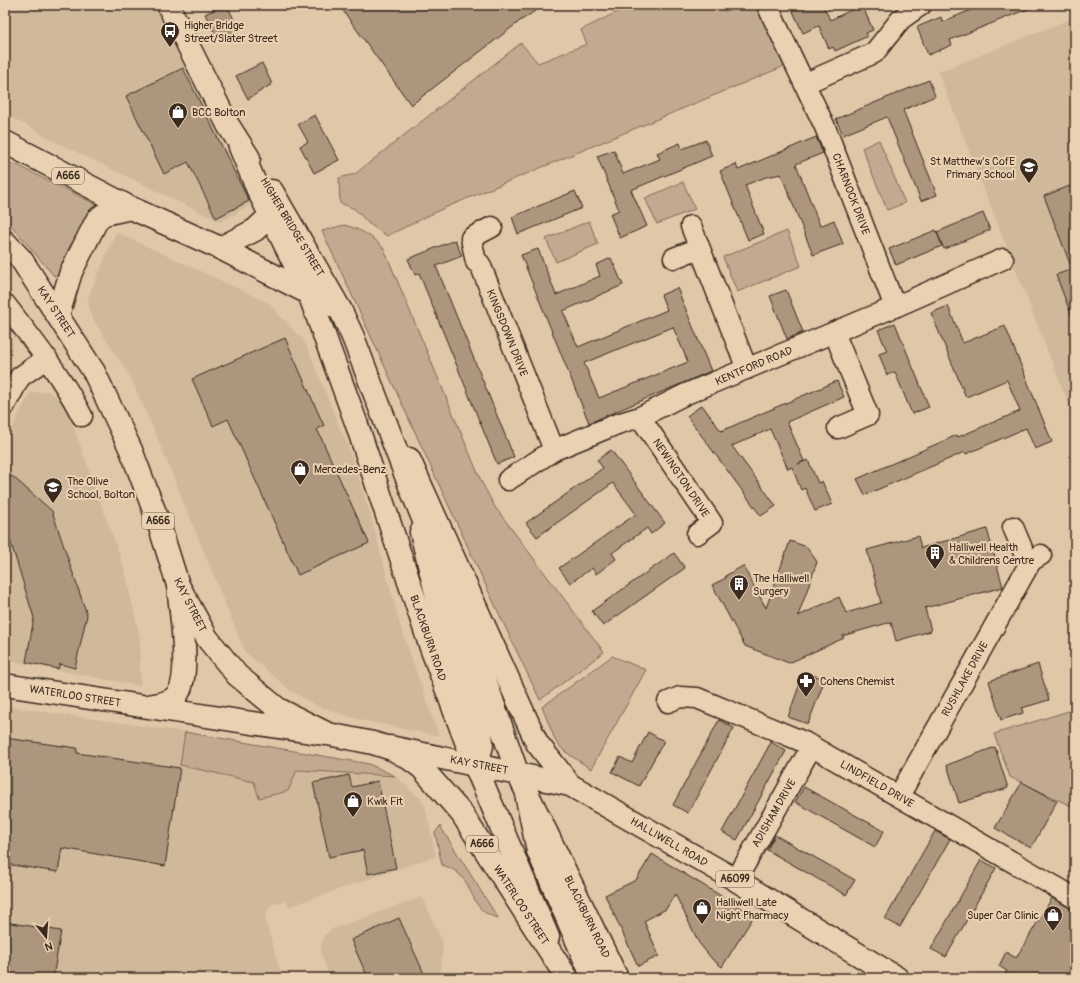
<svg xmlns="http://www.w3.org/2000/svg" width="1080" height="983" viewBox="0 0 1080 983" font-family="Pangolin,sans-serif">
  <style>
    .built { fill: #d0b99b }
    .green { fill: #c1aa8f; stroke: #7e6a56 }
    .building { fill: #ac977e; stroke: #3b2a1e; fill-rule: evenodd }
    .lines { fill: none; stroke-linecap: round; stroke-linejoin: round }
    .minor-casing { stroke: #3b2a1e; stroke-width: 23 }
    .tertiary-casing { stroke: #3b2a1e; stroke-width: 25 }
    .secondary-casing { stroke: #3b2a1e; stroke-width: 25 }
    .primary-casing { stroke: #3b2a1e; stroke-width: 25 }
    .trunk-casing { stroke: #3b2a1e; stroke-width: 25 }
    .minor { stroke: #ead1b1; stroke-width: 20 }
    .tertiary { stroke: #ead1b1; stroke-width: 22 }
    .secondary { stroke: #ead1b1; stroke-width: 22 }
    .primary { stroke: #ead1b1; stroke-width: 22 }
    .trunk { stroke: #ead1b1; stroke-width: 22 }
    .labels { text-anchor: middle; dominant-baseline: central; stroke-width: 4; stroke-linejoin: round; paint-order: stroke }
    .shield { fill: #ead1b1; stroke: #705c4a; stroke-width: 1 }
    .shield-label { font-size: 10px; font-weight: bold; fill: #3b2a1e }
    .poi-label { font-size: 11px; fill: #3b2a1e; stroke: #ead1b1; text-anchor: start }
    .street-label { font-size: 11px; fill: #3b2a1e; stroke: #ead1b1 }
  </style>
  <rect width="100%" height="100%" fill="#e0c7a8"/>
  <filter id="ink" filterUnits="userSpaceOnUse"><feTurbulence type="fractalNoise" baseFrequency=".025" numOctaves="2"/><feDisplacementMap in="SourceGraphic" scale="8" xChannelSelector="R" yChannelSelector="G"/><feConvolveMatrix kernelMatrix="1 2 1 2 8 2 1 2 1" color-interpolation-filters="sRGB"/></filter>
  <g filter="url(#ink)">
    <path class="built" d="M5 5H154L253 204 220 222 60 144 5 114Z
      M1075 17V421L938 72Z
      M116 232 267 302 305 342 349 449 370 513 401 628 439 736 360 720 317 706 291 691 245 652 154 430 130 377 93 319 89 308 88 297Z
      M5 323 11 330 13 346 5 361Z
      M48 391 65 403 124 567 140 638V686L5 660V442L30 393Z
      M5 706 185 732 180 765 255 782 288 791 297 770 395 776 420 798 425 806 436 856 288 907 286 901 271 905 265 918 282 978H5Z
      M422 897 443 942 441 969 444 978H330L321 954V944L324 935 332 929Z"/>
    <path class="green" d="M631 5H757L787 65 442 209 387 236 368 223 355 209 340 203 339 178 355 174 521 43 538 63 587 44 581 30Z
      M879 140 905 203 887 210 862 148Z
      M8 163 17 165 97 205 68 249 61 273 54 276 5 218V164Z
      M683 182 695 209 657 224 645 198Z
      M589 221 598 244 556 262 546 239Z
      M344 225C358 228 375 237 384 249L482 483 495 507 604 652 540 700C465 544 395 387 322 231Z
      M787 231 801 266 737 292 723 257Z
      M612 656 646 670 591 769 564 751 556 742 542 707Z
      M1075 709V799L1071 806 1010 777 994 734Z
      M185 732 369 764 395 776 297 770 288 791 259 798 254 782 180 765Z
      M440 826 498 918C469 910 477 891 459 874 454 869 448 867 442 865L435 833Z"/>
    <path class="building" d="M224 5H227L239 30 218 40 205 14Z
      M339 5H544L520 21 411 105Z
      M790 5H823L830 20 862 5 873 30 866 33 868 36 835 51 833 47 829 49 819 26 803 33Z
      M983 5 1035 6 950 40 952 45 928 55 917 27 941 17 942 22Z
      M262 63 272 84 248 99 236 76Z
      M183 68 249 201 216 218 188 162 164 174 126 96Z
      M929 80 935 96 903 110 937 195 921 201 887 117 843 135 836 119Z
      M315 115 339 160 314 173 300 146 308 142 298 124Z
      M816 137 823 153 796 164 820 226 834 220 843 244 813 255 781 174 766 177 745 185 764 234 748 240 720 171 736 164 738 170Z
      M706 140 712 156 631 190 647 226 620 238 610 214 619 210 597 156 614 150 623 174 660 159 657 153 680 143 682 149Z
      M1075 184V322H1074L1056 275 1072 269 1044 196Z
      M575 191 582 208 518 234 512 217Z
      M983 213 990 230 944 249 937 232Z
      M936 230 942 246 896 265 889 249Z
      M455 240 462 256 436 266 514 457 497 464 419 273 415 275 408 259Z
      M538 249 556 295 600 276 596 265 611 258 623 285 563 311 578 347 667 310 661 295 677 288 711 371 589 423 521 255ZM673 327 688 362 599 398 584 363Z
      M786 290 803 332 787 339 770 296Z
      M948 306 963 343 1005 326 1052 442 1035 449 1026 428 966 454 965 452 865 495 857 479 957 435 958 437 1020 411 1007 380 966 397 931 313Z
      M895 323 929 407 912 414 895 372 887 375 879 354 887 351 878 330Z
      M285 338 324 426 317 429 369 543 298 575 228 419 213 426 192 379Z
      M837 381 844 397 787 422 804 461 798 464 808 460 818 483 822 481 832 504 815 511 805 488 801 490 792 467 788 469 770 429 732 446 776 506 761 516 687 416 702 405 721 431Z
      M611 450 665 523 651 534 647 528 612 553 616 559 596 574 592 568 570 583 559 568 636 514 613 483 537 537 526 523 603 468 597 460Z
      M12 476 52 511 87 615 75 668 60 664 58 669 26 662 34 618 10 540 5 536V483Z
      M987 529 1003 587 925 608 931 631 896 641 891 622 842 636 844 638 789 663 745 646 712 585 726 578 725 576 743 566 766 608 790 541 807 547 817 562 798 616 839 597 846 613 881 603 867 550 918 536 921 548Z
      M674 553 685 568 603 626 592 611Z
      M1038 664 1049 700 1022 708 1023 713 1001 720 989 681Z
      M804 672 825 679 808 724 788 717Z
      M719 720 734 728 688 813 673 805Z
      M648 732 664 741 639 786 612 772 620 757 632 763Z
      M5 738 77 748V753L180 768 165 866 62 848 58 872 5 864Z
      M771 742 786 751 737 840 722 832Z
      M995 747 1008 788 959 803 947 765Z
      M349 775 352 787 378 781 396 868 368 874 363 850 329 857 313 783Z
      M1022 782 1057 801 1031 848 995 828Z
      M804 787 884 831 875 847 795 802Z
      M935 831 950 839 900 927 885 919Z
      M775 835 855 880 846 895 767 850Z
      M652 854 754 916 722 967 712 959 699 943 675 894 666 909 644 921 659 956 638 966 605 895 636 880Z
      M981 860 996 868 946 957 931 949Z
      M1052 898 1075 911V978H1003L1007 971 999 966 1006 952 1016 958Z
      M399 918 426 978H368L351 940Z
      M5 922 61 931 53 978H5Z"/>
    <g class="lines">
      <g class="minor-casing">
        <path id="minor" d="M767 5 825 127 895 307
          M806 83 874 53 901 19 921 5
          M691 226 747 369
          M492 227 471 238 476 262 480 264 554 450
          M674 258 699 248
          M5 304C33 340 61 375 82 416
          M834 332 868 415 838 428
          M5 405 20 377 47 358
          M640 417 712 523 697 534
          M508 480 554 450 617 424 640 417 686 394 897 306 1003 259
          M1013 527 1024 553 1031 561
          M668 702 680 697 697 698 804 742 1075 898
          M899 796 1031 561 1041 555
          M736 880 812 746"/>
      </g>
      <g class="tertiary-casing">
        <path id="tertiary" d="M5 685 324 734
          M148 706C157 704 168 704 175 697 193 681 180 610 178 585
          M527 799 538 851 593 978"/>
      </g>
      <g class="secondary-casing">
        <path id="secondary" d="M168 5 228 125 249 158
          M240 147 257 188 308 291 357 425 430 645 474 763 548 937
          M272 191 340 309
          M220 248 255 230 270 216"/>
      </g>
      <g class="primary-casing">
        <path id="primary" d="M409 459 537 743 570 785
          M421 532 439 605 480 726C483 744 484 749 474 763
          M390 747 570 785 736 880 897 978"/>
      </g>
      <g class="trunk-casing">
        <path id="trunk" d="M5 142 131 208 220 248 340 309 353 337 411 489 462 614 517 772 617 978
          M5 242 21 259 94 372 131 450 157 518 178 585 207 638 237 675 278 709 328 734 373 743 392 749 407 757 422 768 462 814 567 978
          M58 315 71 272 97 220 104 214 131 208"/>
      </g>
      <use href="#minor" class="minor"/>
      <use href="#tertiary" class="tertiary"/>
      <use href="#secondary" class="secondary"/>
      <use href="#primary" class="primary"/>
      <use href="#trunk" class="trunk"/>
    </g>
  </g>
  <defs>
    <g id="bus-pin" transform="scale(1)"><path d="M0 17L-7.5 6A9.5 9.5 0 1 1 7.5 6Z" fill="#3b2a1e" stroke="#ead1b1"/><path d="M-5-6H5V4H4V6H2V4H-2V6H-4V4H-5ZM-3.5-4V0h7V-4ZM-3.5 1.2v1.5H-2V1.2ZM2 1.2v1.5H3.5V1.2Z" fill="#fff"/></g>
    <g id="shop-pin" transform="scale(1)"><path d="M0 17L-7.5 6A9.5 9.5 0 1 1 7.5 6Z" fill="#3b2a1e" stroke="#ead1b1"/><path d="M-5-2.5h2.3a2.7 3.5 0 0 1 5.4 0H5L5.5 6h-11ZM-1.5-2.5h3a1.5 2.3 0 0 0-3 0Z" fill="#fff"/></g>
    <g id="school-pin" transform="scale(1)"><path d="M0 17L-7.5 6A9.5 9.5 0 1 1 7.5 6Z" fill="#3b2a1e" stroke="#ead1b1"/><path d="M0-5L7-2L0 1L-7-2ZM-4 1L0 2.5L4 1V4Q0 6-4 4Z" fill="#fff"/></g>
    <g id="building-pin" transform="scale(1)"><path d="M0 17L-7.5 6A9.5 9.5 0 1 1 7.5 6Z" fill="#3b2a1e" stroke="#ead1b1"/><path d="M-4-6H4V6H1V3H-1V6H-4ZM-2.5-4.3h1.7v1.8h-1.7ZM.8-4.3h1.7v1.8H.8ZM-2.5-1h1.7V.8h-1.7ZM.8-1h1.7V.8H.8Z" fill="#fff"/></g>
    <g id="pharmacy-pin" transform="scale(1)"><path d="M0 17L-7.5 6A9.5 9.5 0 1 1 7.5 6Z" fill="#3b2a1e" stroke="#ead1b1"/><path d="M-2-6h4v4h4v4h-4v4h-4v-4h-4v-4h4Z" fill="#fff"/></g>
  </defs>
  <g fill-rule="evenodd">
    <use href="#bus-pin" x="170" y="31"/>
    <use href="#shop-pin" x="178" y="112"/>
    <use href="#school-pin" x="1029" y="167"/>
    <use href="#shop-pin" x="300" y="469"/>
    <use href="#school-pin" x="53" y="487"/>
    <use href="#building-pin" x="935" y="553"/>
    <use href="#building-pin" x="739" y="584"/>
    <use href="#pharmacy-pin" x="806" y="681"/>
    <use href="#shop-pin" x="353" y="801"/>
    <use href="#shop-pin" x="702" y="908"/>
    <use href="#shop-pin" x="1053" y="915"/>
  </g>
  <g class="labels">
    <g class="shield">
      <rect x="52" y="168" width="32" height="16" rx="3"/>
      <rect x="142" y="513" width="32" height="16" rx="3"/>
      <rect x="466" y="836" width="32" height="16" rx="3"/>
      <rect x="716" y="871" width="38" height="16" rx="3"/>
    </g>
    <g class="shield-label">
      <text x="68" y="176">A666</text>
      <text x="158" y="521">A666</text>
      <text x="482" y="844">A666</text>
      <text x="735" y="879">A6099</text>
    </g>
    <g class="poi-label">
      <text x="184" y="25">Higher Bridge<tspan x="184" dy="13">Street/Slater Street</tspan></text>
      <text x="192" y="112">BCC Bolton</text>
      <text x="1015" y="161" text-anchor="end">St Matthew's CofE<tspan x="1015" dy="13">Primary School</tspan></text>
      <text x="314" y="469">Mercedes-Benz</text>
      <text x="67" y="481">The Olive<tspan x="67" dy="13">School, Bolton</tspan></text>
      <text x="949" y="547">Halliwell Health<tspan x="949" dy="13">&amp; Childrens Centre</tspan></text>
      <text x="753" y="578">The Halliwell<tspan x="753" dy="13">Surgery</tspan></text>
      <text x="820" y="681">Cohens Chemist</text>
      <text x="367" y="801">Kwik Fit</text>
      <text x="716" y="902">Halliwell Late<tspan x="716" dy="13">Night Pharmacy</tspan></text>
      <text x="1039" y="915" text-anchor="end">Super Car Clinic</text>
    </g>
    <g class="street-label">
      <text transform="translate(851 194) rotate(69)">CHARNOCK DRIVE</text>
      <text transform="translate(292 227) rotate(59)">HIGHER BRIDGE STREET</text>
      <text transform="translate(56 312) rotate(57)">KAY STREET</text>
      <text transform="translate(507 333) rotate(68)">KINGSDOWN DRIVE</text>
      <text transform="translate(754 366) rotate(-23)">KENTFORD ROAD</text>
      <text transform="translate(681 478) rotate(56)">NEWINGTON DRIVE</text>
      <text transform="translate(190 605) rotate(63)">KAY STREET</text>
      <text transform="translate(428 638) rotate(71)">BLACKBURN ROAD</text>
      <text transform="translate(965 679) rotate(-61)">RUSHLAKE DRIVE</text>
      <text transform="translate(75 696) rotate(9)">WATERLOO STREET</text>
      <text transform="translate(479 765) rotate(11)">KAY STREET</text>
      <text transform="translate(877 784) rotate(30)">LINDFIELD DRIVE</text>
      <text transform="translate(774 813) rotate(-60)">ADISHAM DRIVE</text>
      <text transform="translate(669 842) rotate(30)">HALLIWELL ROAD</text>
      <text transform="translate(521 905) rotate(57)">WATERLOO STREET</text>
      <text transform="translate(587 917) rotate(64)">BLACKBURN ROAD</text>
    </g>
  </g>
  <rect width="1080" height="983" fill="none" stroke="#ead1b1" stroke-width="20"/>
  <rect x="10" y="10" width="1060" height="963" fill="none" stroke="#3b2a1e" stroke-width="1.5" filter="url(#ink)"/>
  <g transform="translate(46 937) rotate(163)" stroke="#ead1b1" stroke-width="3" paint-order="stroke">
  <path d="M0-3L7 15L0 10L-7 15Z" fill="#3b2a1e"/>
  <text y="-6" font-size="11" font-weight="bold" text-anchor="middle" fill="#3b2a1e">N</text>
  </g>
</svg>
